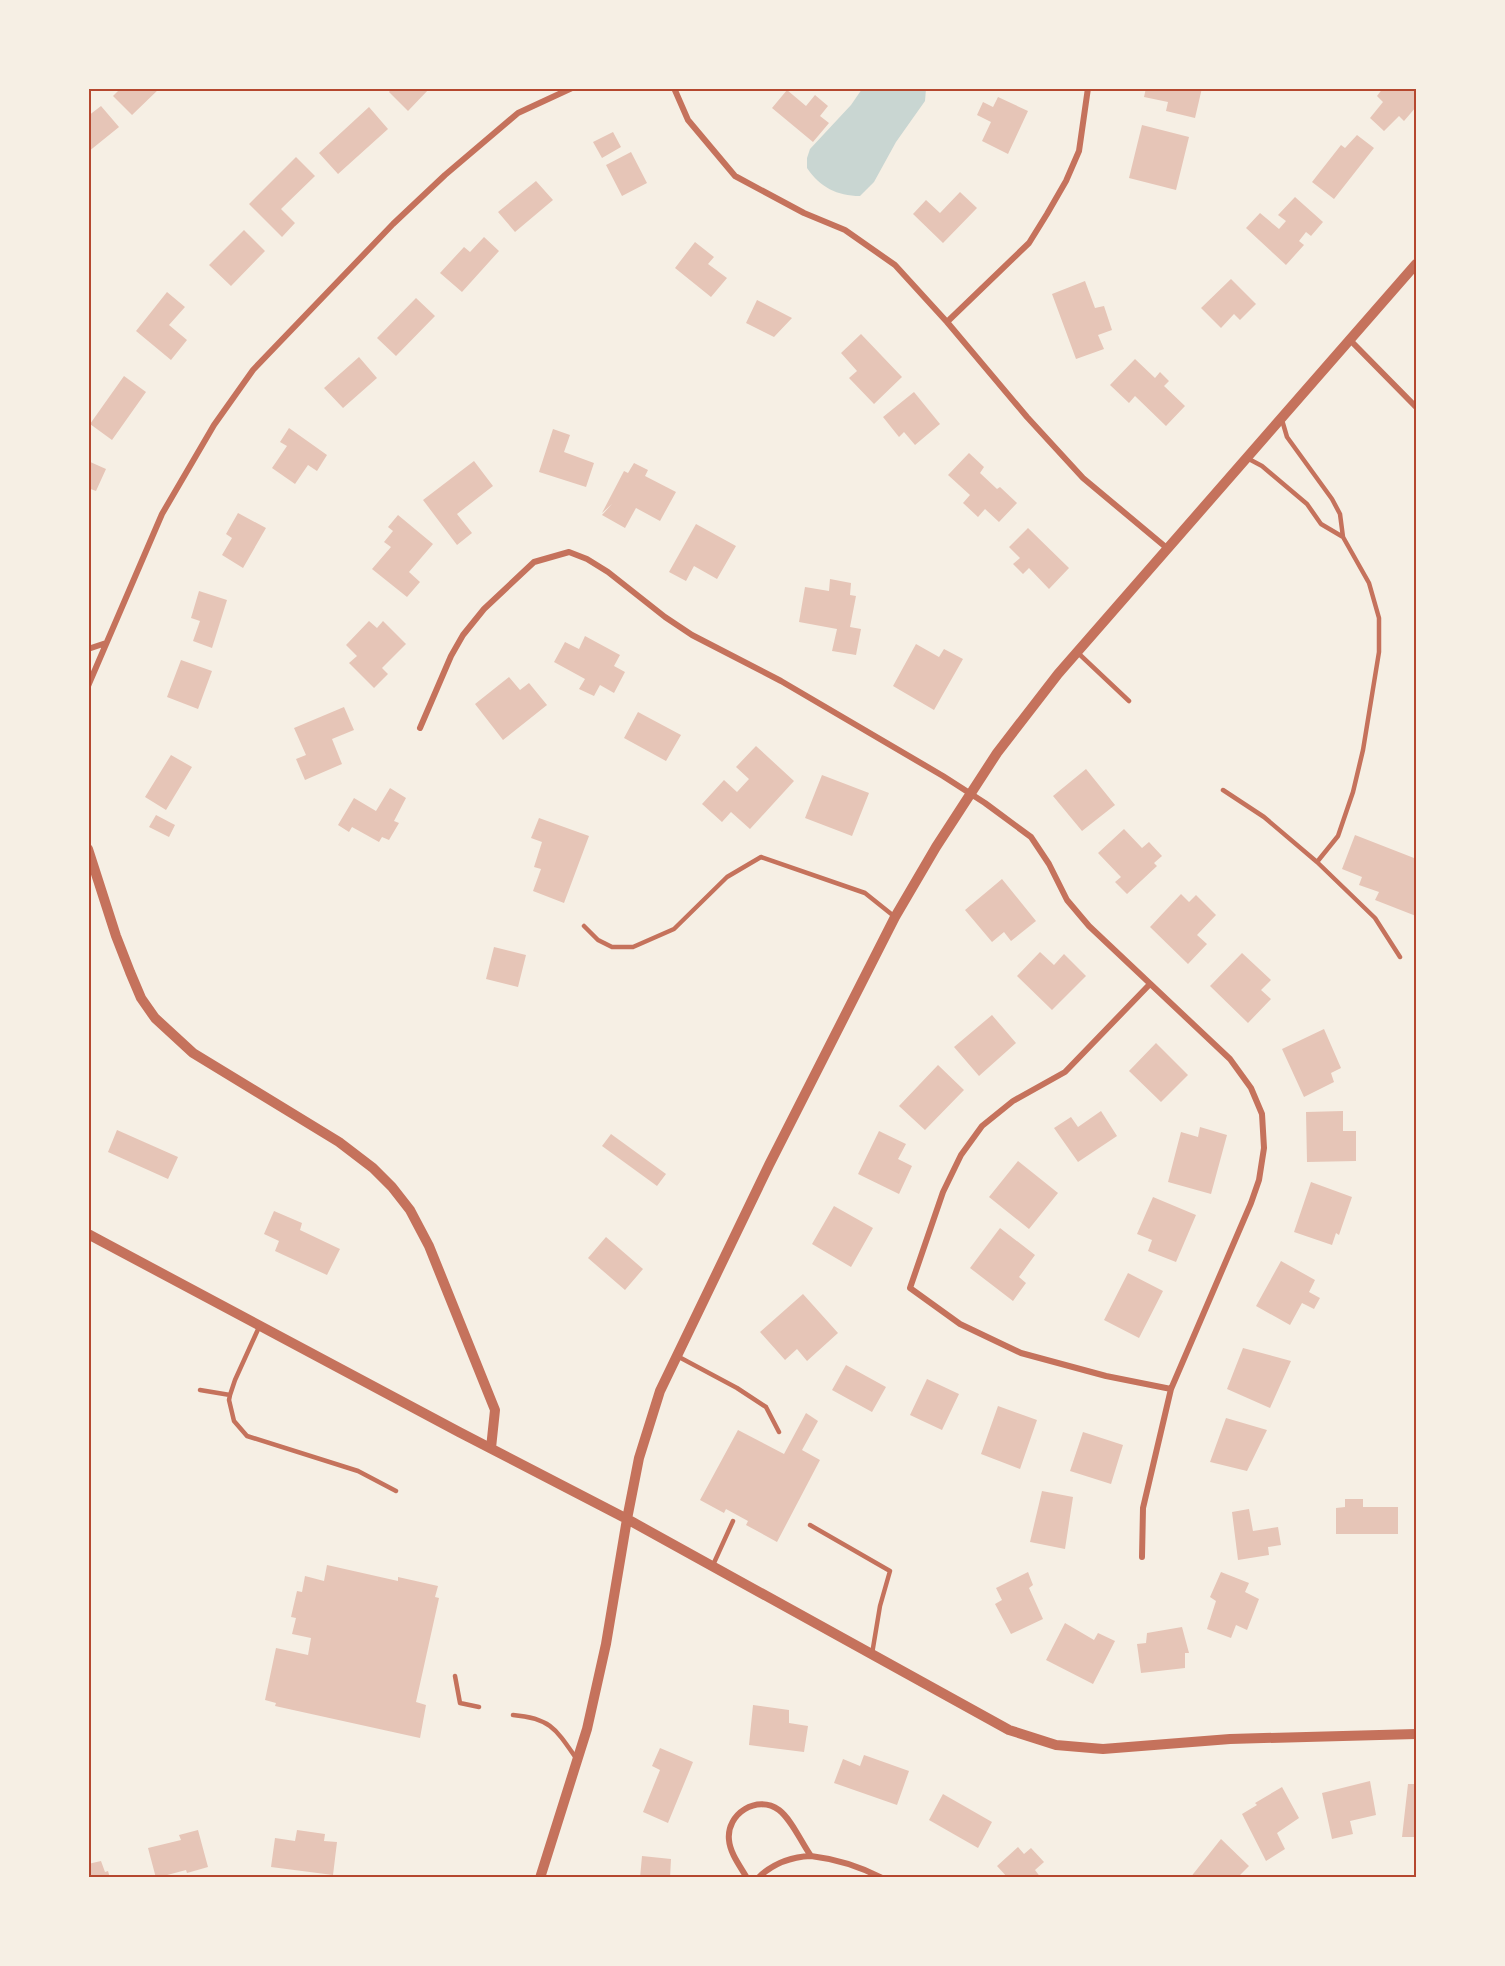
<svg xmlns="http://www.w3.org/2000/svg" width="1505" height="1966" viewBox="0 0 1505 1966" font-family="'Fira Sans Condensed',sans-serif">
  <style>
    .water { fill: #c9d6d2 }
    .building { fill: #e6c5b7 }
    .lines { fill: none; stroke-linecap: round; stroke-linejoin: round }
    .service { stroke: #c5725c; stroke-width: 4.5 }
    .minor { stroke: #c5725c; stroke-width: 6 }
    .tertiary { stroke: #c5725c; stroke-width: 10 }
    .neatline { fill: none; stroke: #b5482f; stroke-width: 2 }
  </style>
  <rect width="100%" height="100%" fill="#f6efe4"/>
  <path class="water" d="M862 89H926L925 101 896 142 874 182 860 196C837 196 820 187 807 168V158L810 149 851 105Z"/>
  <path class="building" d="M121 88H160L132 115 113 96Z
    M392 88H430L408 111 389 92Z
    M1146 88H1202L1195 118 1166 111 1168 102 1144 97Z
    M1383 88H1416V107L1404 121 1399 116 1384 131 1370 118 1383 102 1377 96Z
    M787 90 806 106 815 95 828 106 820 116 829 123 813 142 772 108Z
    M998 97 1028 111 1008 154 982 141 991 122 977 115 983 102 993 107Z
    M101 106 119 127 88 152V116Z
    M369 107 388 129 338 174 319 153Z
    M1142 125 1189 137 1176 190 1129 178Z
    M613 132 621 147 602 158 593 142Z
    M1357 135 1374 148 1334 199 1312 182 1341 145 1345 148Z
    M631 152 647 183 622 196 606 165Z
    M296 157 315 176 281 209 295 223 282 237 249 204Z
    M536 181 553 200 515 232 498 212Z
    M960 192 977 208 943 243 913 214 926 200 940 213Z
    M1295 197 1323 222 1311 236 1306 232 1299 241 1304 245 1286 265 1246 228 1260 213 1279 229 1286 221 1278 215Z
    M244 230 265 251 231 286 209 265Z
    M484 237 499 251 462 292 440 273 464 247 470 252Z
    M695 242 714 257 708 264 727 278 711 297 675 268Z
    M1231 279 1256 304 1240 320 1234 314 1221 328 1201 308Z
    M1085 281 1095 308 1104 306 1112 330 1098 335 1104 349 1076 359 1052 294Z
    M167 292 185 307 169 325 187 340 171 360 136 331Z
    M416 298 435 316 396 356 377 338Z
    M757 300 792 318 774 337 746 323Z
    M861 334 902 377 874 404 849 378 857 371 841 353Z
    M359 357 377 378 343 408 324 388Z
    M1135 359 1155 378 1160 372 1169 381 1164 386 1185 406 1166 426 1135 396 1129 403 1110 385Z
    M124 376 146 392 112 440 90 424Z
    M914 392 940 424 915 445 904 432 899 437 883 417Z
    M289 428 327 455 317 471 308 465 295 484 272 468 287 446 280 442Z
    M553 429 570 435 564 452 594 463 586 487 539 472Z
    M969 453 984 467 980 473 997 489 1000 487 1017 503 999 522 985 509 978 517 963 503 970 495 948 475Z
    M88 461 106 469 96 491 88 488Z
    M474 461 493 486 457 514 472 533 457 545 423 500Z
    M634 463 648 470 645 476 676 492 660 521 636 508 625 528 602 515 612 504 602 513 624 471 628 473Z
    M238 513 266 528 243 568 222 555 232 538 226 534Z
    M398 515 433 544 409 572 420 582 407 597 372 569 391 547 384 542 393 531 388 527Z
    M696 524 736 546 717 579 694 566 686 581 669 572Z
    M1028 528 1069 568 1049 589 1029 568 1023 574 1013 564 1020 558 1009 547Z
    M830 579 851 583 850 595 856 596 850 627 861 629 856 655 832 651 837 629 799 622 805 587 829 591Z
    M199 591 227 600 212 648 193 641 200 621 191 618Z
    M369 621 377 628 383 621 406 644 382 668 388 674 374 688 349 663 357 656 346 645Z
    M585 636 620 655 614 666 625 672 614 693 600 685 594 696 579 689 585 679 554 662 565 642 579 649Z
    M916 644 939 657 944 649 963 659 934 710 893 686Z
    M181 660 212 671 198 709 167 697Z
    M509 677 520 690 529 683 547 705 503 740 475 704Z
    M344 707 354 730 332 739 342 764 305 780 296 759 306 755 294 728Z
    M638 712 681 735 666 761 624 738Z
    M756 746 794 781 750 829 731 812 722 822 702 804 724 780 737 792 749 779 736 767Z
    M171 755 192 767 166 810 145 797Z
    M1086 769 1115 805 1082 831 1053 796Z
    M822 775 869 793 852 836 805 818Z
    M390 788 406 798 394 821 399 823 389 840 382 837 379 842 352 827 349 832 338 825 354 798 376 811Z
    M156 815 175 825 169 837 149 827Z
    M539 818 589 836 564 903 533 891 541 869 534 867 542 842 531 838Z
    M1124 829 1142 848 1149 842 1162 856 1154 863 1157 866 1127 894 1115 882 1121 877 1098 853Z
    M1355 835 1414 858 1416 853V916L1375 900 1379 892 1359 885 1362 877 1342 869Z
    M1002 879 1036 921 1011 941 1004 932 992 942 965 910Z
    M1181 894 1189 902 1196 895 1216 915 1197 935 1207 944 1188 964 1150 927Z
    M494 947 526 955 518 987 486 979Z
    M1040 952 1054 965 1064 954 1086 976 1052 1010 1017 976Z
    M1242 953 1271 980 1261 990 1271 999 1248 1023 1210 986Z
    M992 1015 1016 1043 979 1076 954 1047Z
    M1324 1029 1341 1068 1331 1073 1334 1082 1304 1097 1282 1049Z
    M1156 1043 1188 1075 1161 1102 1129 1071Z
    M938 1065 964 1090 925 1130 899 1106Z
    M1101 1111 1117 1136 1078 1162 1054 1128 1071 1117 1078 1127Z
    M1343 1111V1131H1356V1161L1307 1162 1306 1112Z
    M1200 1127 1227 1135 1211 1194 1168 1182 1181 1132 1198 1137Z
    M117 1130 178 1157 168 1179 108 1152Z
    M879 1131 906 1144 898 1159 912 1166 899 1194 858 1174Z
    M611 1134 666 1174 657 1186 602 1146Z
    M1018 1161 1058 1193 1029 1229 989 1197Z
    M1311 1182 1352 1197 1339 1235 1336 1233 1332 1245 1294 1232Z
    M1153 1197 1196 1215 1176 1262 1148 1251 1152 1240 1137 1234Z
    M834 1206 873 1228 851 1267 812 1244Z
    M274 1211 302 1223 300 1230 340 1249 327 1275 275 1251 279 1241 264 1234Z
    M1000 1228 1035 1255 1019 1277 1026 1283 1013 1301 970 1268Z
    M606 1237 643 1269 625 1290 588 1258Z
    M1281 1261 1315 1280 1309 1292 1320 1298 1314 1309 1302 1303 1290 1325 1256 1306Z
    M1128 1273 1163 1291 1139 1338 1104 1320Z
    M803 1294 838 1333 807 1361 797 1349 785 1360 760 1332Z
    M1243 1348 1291 1361 1270 1408 1227 1389Z
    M846 1365 886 1387 872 1412 832 1390Z
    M927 1379 959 1394 942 1430 910 1415Z
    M998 1406 1037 1420 1020 1469 981 1454Z
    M806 1413 818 1421 802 1450 820 1460 777 1542 746 1525 748 1521 726 1509 724 1513 700 1500 738 1430 784 1454Z
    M1226 1418 1267 1430 1247 1471 1210 1462Z
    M1083 1432 1123 1445 1111 1484 1070 1471Z
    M1042 1491 1073 1497 1065 1549 1030 1542Z
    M1345 1499H1363V1507H1398V1534H1336V1508L1345 1507Z
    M1249 1509 1253 1531 1278 1527 1281 1545 1268 1547 1269 1555 1238 1560 1232 1512Z
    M327 1565 398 1581V1577L438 1586 435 1597 439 1598 416 1702 426 1705 420 1738 275 1706 276 1703 265 1700 276 1648 308 1655 311 1638 292 1634 296 1618 291 1617 297 1591 302 1592 305 1576 324 1581Z
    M1028 1572 1033 1585 1029 1588 1043 1619 1011 1634 995 1604 1002 1600 996 1588Z
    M1221 1572 1249 1583 1245 1592 1259 1599 1247 1630 1236 1625 1231 1638 1207 1629 1216 1601 1210 1597Z
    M1065 1623 1094 1640 1098 1633 1115 1641 1093 1684 1046 1660Z
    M1182 1627 1189 1653H1185V1668L1141 1673 1137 1644 1146 1643 1147 1633Z
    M753 1705 789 1710V1723L808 1726 804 1752 749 1745Z
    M660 1748 693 1762 668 1823 643 1812 660 1770 652 1766Z
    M864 1755 909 1771 897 1805 834 1783 843 1759 860 1766Z
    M1370 1781 1376 1815 1350 1821 1353 1834 1332 1839 1322 1793Z
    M1408 1784H1416V1837H1402Z
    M1282 1787 1299 1818 1277 1833 1285 1849 1266 1861 1242 1814 1257 1805 1255 1803Z
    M943 1794 992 1822 978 1848 929 1820Z
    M198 1830 208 1867 187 1873 186 1870 156 1878 148 1848 181 1840 179 1835Z
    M297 1830 325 1834 324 1841 337 1842 333 1875 271 1867 275 1838 295 1841Z
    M1221 1839 1249 1866 1237 1878H1190Z
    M1018 1847 1024 1854 1031 1848 1044 1862 1035 1870 1041 1878H1008L997 1866Z
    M642 1856 671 1859 670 1878H640Z
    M101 1861 105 1872 108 1871 110 1878H88V1864Z"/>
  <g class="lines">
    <path class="service" d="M1282 420 1287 437 1332 499 1340 514 1343 537 1369 583 1379 618V652L1363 750 1353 792 1338 836 1317 862
      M1247 458 1262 466 1307 504 1321 524 1343 537
      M1077 652 1129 701
      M1223 790 1264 817 1317 862 1375 918 1400 957
      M584 926 598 940 612 947H633L674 929 727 877 761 857 865 893 895 917
      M260 1325 235 1380 230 1395 229 1400 234 1421 247 1436 358 1471 396 1491
      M679 1357 737 1388 766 1407 779 1432
      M200 1390 230 1395
      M810 1525 890 1571 880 1606 872 1654
      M713 1565 733 1521
      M455 1676 460 1703 479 1707
      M513 1715C550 1718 556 1729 576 1758"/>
    <path class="minor" d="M674 88 688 120 735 176 804 213 845 230 895 265 947 322 1027 417 1083 478 1168 549
      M947 322 1029 243 1047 214 1066 181 1079 151 1088 88
      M1351 341 1416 407
      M88 649 106 643
      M88 686 162 514 214 425 253 370 393 224 445 175 518 113 572 88
      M420 728 451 656 463 635 484 609 534 562 569 552 587 559 608 572 665 617 692 635 781 681 943 776 985 803 1031 837 1049 864 1067 900 1089 926 1230 1059 1251 1088 1262 1114 1264 1148 1259 1180 1251 1203 1171 1389 1143 1508 1142 1557
      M1150 984 1065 1072 1013 1101 982 1126 961 1155 943 1192 910 1288 960 1324 1021 1353 1106 1376 1171 1389
      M747 1878C740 1866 730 1853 729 1840 726 1814 757 1794 779 1810 792 1820 801 1842 811 1856 836 1859 859 1866 882 1878
      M758 1878C773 1863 790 1857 811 1856"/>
    <path class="tertiary" d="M88 849 116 936 130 972 141 998 155 1018 193 1053 339 1142 373 1168 392 1187 410 1210 429 1246 495 1410 491 1448
      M88 1234 459 1432 627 1519 1009 1730 1056 1745 1103 1749 1230 1739 1416 1734
      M540 1878 587 1729 606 1644 627 1519 639 1458 660 1391 769 1165 895 917 936 847 997 753 1058 674 1416 264"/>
  </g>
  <rect width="1505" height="1966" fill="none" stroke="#f6efe4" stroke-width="180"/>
  <rect x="90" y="90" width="1325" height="1786" class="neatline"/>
</svg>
